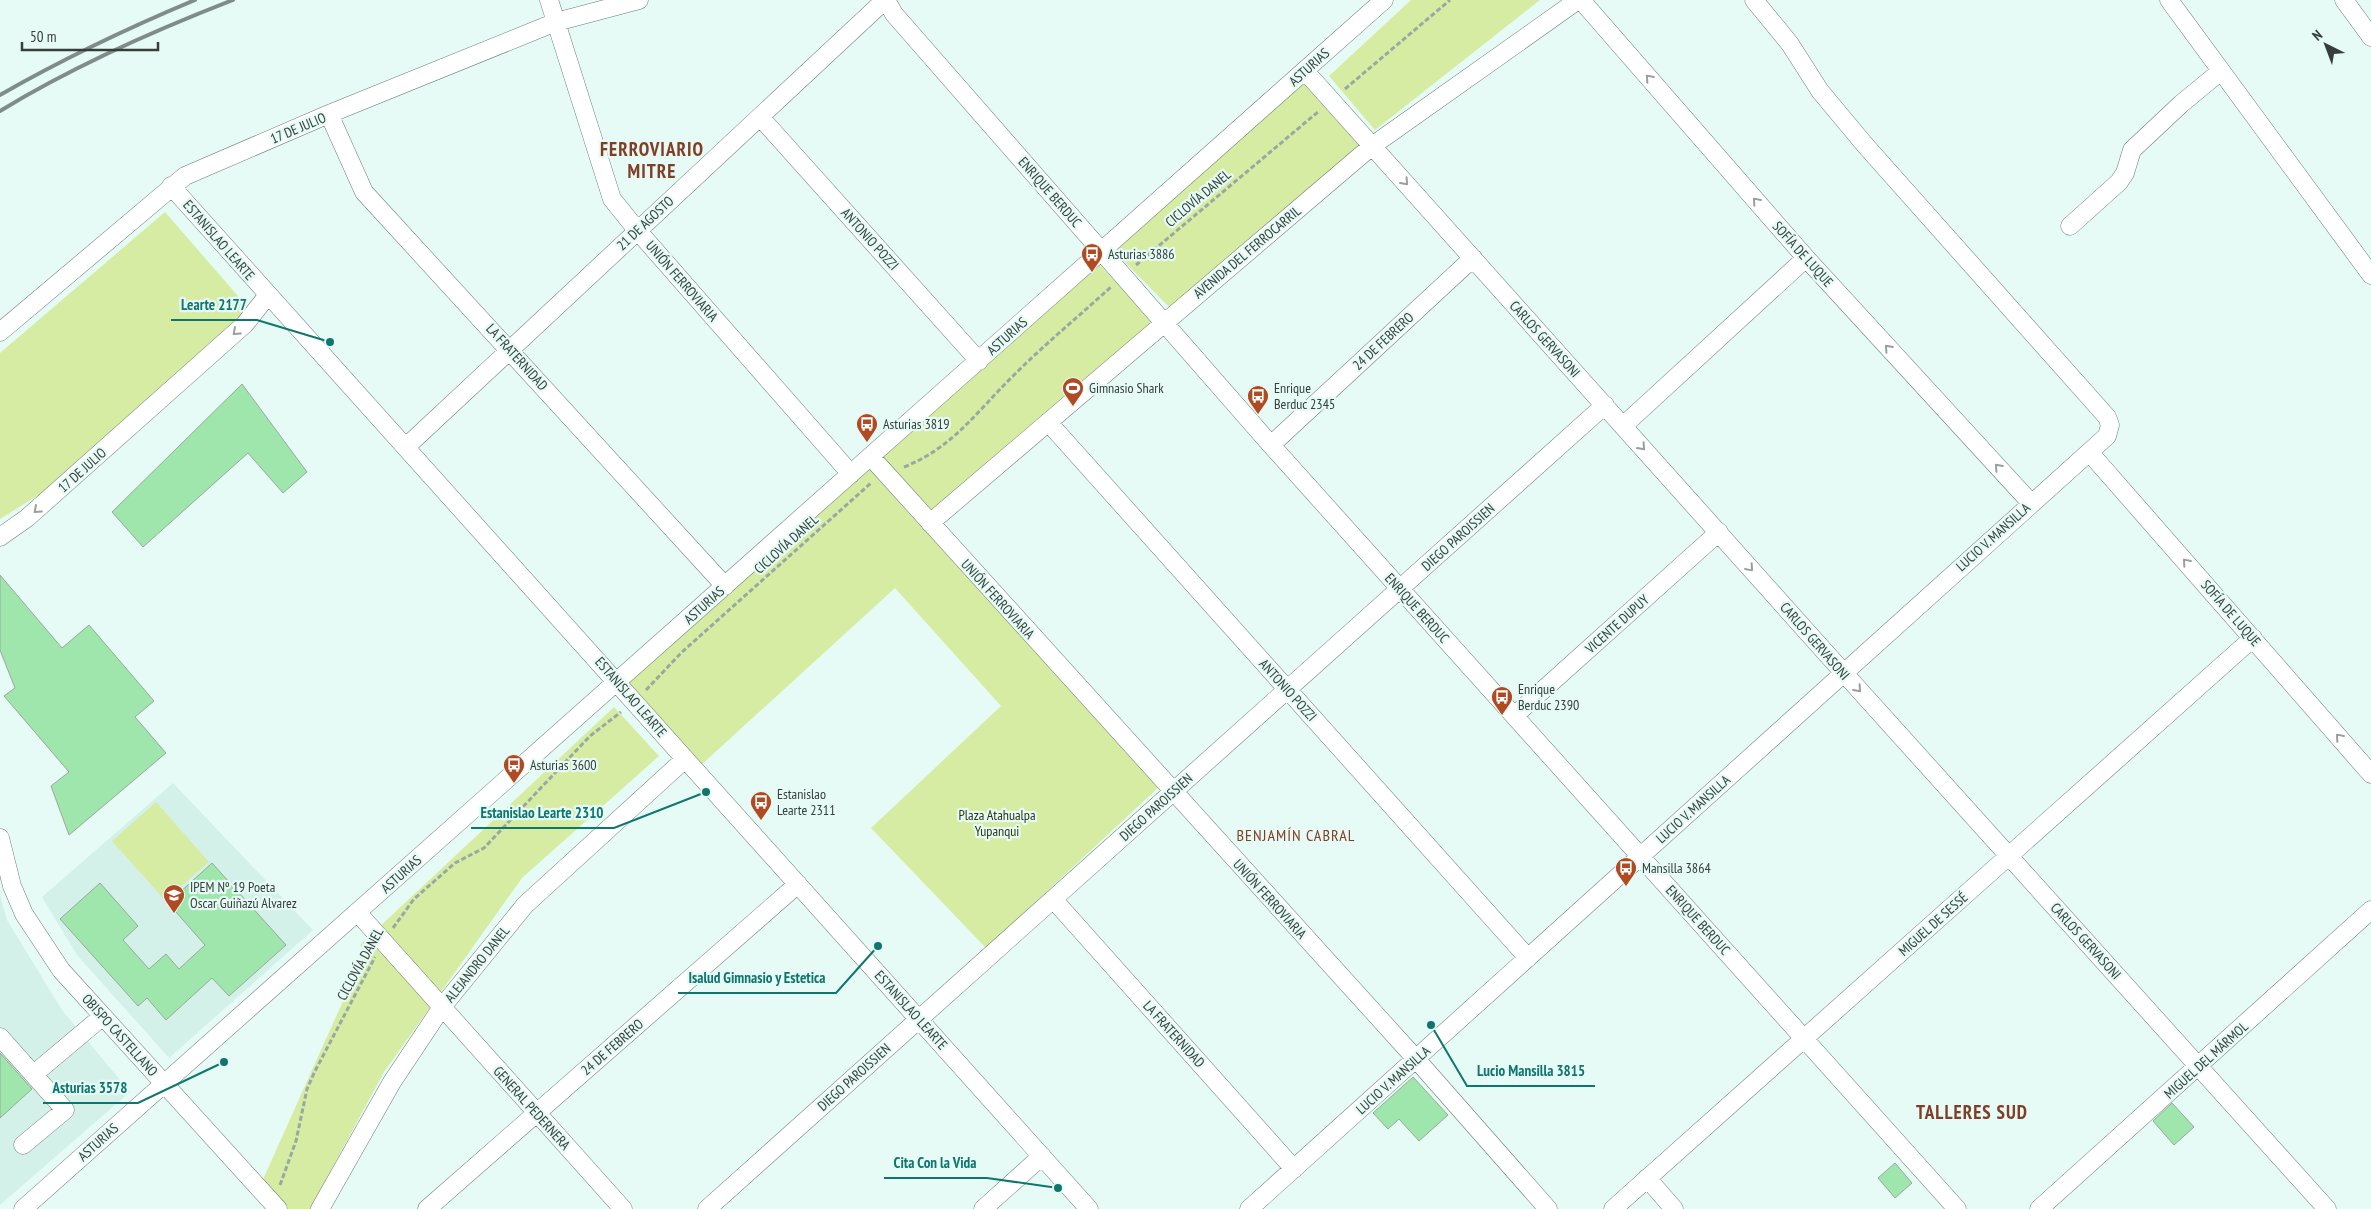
<svg xmlns="http://www.w3.org/2000/svg" width="2371" height="1209" viewBox="0 0 2371 1209" font-family="'PT Sans Narrow',sans-serif">
  <style>
    .built { fill: #d3f1e8 }
    .green { fill: #d6eca2 }
    .building { fill: #9ee6ab; stroke: #9aa89c }
    .lines { fill: none; stroke-linecap: round; stroke-linejoin: round }
    .minor-casing { stroke: #6a7c77; stroke-width: 19 }
    .path { stroke: #98a8a3; stroke-width: 3; stroke-dasharray: 5 2.5; stroke-linecap: butt }
    .minor { stroke: #fff; stroke-width: 18 }
    .rail { stroke: #7f8d89; stroke-width: 4 }
    .oneway { stroke: #9a9e9d }
    .labels { text-anchor: middle; dominant-baseline: central; stroke-width: 4.5; stroke-linejoin: round; paint-order: stroke }
    .street-label { font-size: 14px; fill: #353e3b; stroke: #e6fbf5 }
    .poi-label { font-size: 14px; fill: #353e3b; stroke: #e6fbf5; text-anchor: start }
    .park-label { font-size: 14px; fill: #2c3512; stroke: #e6fbf5 }
    .quarter-label { font-size: 16px; letter-spacing: 1px; fill: #813e26; stroke: #e6fbf5 }
    .district-label { font-size: 19px; font-weight: bold; letter-spacing: 1px; fill: #813e26; stroke: #e6fbf5 }
    .leader { fill: none; stroke: #0f766e; stroke-width: 2 }
    .callout-dot { fill: #0f766e; stroke: #e6fbf5; stroke-width: 2 }
    .callout-label { font-size: 15px; text-anchor: middle; font-weight: bold; fill: #0f766e; stroke: #e6fbf5; stroke-width: 4.5; stroke-linejoin: round; paint-order: stroke }
  </style>
  <rect width="100%" height="100%" fill="#e6fbf5"/>
  <path class="built" d="M173 783 313 930 169 1058 77 955 42 897Z
    M0 895 7 920 62 1010 130 1092 0 1205Z"/>
  <path class="green" d="M1411 0H1540L1375 130 1329 76Z
    M1304 81 1364 147 1172 310 1113 250Z
    M165 212 251 311 45 491 0 519V353Z
    M1098 263 1156 325 931 517 878 457Z
    M870 462 1161 785 986 948 871 828 1001 706 895 588 700 766 623 681Z
    M614 707 659 756 522 878 384 1072 310 1209H276L261 1184 365 952 360 945Z
    M156 802 209 862 165 900 112 841Z"/>
  <path class="building" d="M242 384 307 472 283 493 248 453 143 547 112 512Z
    M0 575 62 648 89 625 154 701 135 717 166 753 69 835 51 786 69 772 4 696 15 688 0 650Z
    M212 863 286 945 229 996 212 978 166 1020 147 998 138 1006 60 919 100 883 138 926 123 940 149 969 166 954 179 969 205 945 168 903Z
    M0 1053 32 1089 0 1118Z
    M1413 1077 1448 1115 1419 1141 1399 1119 1388 1129 1373 1113Z
    M2172 1103 2194 1127 2174 1145 2153 1121Z
    M1895 1163 1912 1183 1895 1198 1878 1178Z"/>
  <g class="lines">
    <g class="minor-casing">
      <path id="minor" d="M549 0 612 199 637 230 851 474
        M886 0 894 14 1271 445 1957 1209
        M1581 0 1806 258 2031 503
        M2169 0 2371 275
        M2344 0 2371 37
        M1305 71 1843 672 2327 1209
        M329 114 364 192 725 586
        M761 118 979 361
        M171 186 1089 1209
        M2070 226 2119 182 2125 173 2132 150 2181 104 2221 71
        M0 332 185 176 329 114 556 22 639 0
        M1048 422 1528 958
        M1623 426 1806 258
        M1271 445 1473 258
        M407 446 885 0
        M2090 453 2371 774
        M871 457 1416 1059 1548 1209
        M930 523 1372 146 1578 0
        M0 537 27 518 245 324 268 295
        M1514 716 1719 532
        M0 838 12 886 24 914 61 970 278 1209
        M1053 899 1294 1169
        M357 912 623 1209
        M0 1037 65 1110 23 1145
        M34 1074 103 1016
        M1647 1178 1674 1209
        M23 1209 1384 0
        M320 1209 392 1082 442 1007 525 905 685 759
        M427 1209 798 884
        M707 1209 1605 405
        M983 1209 1042 1156
        M1249 1209 2107 436 2110 425 2107 417 1865 145 1820 91 1790 44 1754 0
        M1613 1209 2253 638
        M2039 1209 2371 910"/>
    </g>
    <path class="path" d="M1345 89 1450 0
      M1136 265 1319 111
      M904 467C954 447 977 411 1014 375 1045 344 1079 316 1111 287
      M646 690 682 652 871 483
      M393 928 414 899 455 863 484 848 590 736 621 712
      M280 1185 296 1141 307 1089 315 1071 375 957"/>
    <use href="#minor" class="minor"/>
    <path class="rail" d="M0 95C63 59 128 28 195 0
      M0 111C74 66 153 31 233 0"/>
  </g>
  <defs><path id="oneway-chevron" d="M-2-3.5L2.5 0L-2 3.5" fill="none" stroke-width="1.6" stroke-linecap="round" stroke-linejoin="round" transform="scale(1.25)"/></defs>
  <g class="oneway">
    <use href="#oneway-chevron" transform="translate(1649 78) rotate(-131)"/>
    <use href="#oneway-chevron" transform="translate(1405 182) rotate(48)"/>
    <use href="#oneway-chevron" transform="translate(1756 201) rotate(-131)"/>
    <use href="#oneway-chevron" transform="translate(236 332) rotate(138)"/>
    <use href="#oneway-chevron" transform="translate(1888 348) rotate(-132)"/>
    <use href="#oneway-chevron" transform="translate(1642 447) rotate(48)"/>
    <use href="#oneway-chevron" transform="translate(1998 467) rotate(-132)"/>
    <use href="#oneway-chevron" transform="translate(37 510) rotate(138)"/>
    <use href="#oneway-chevron" transform="translate(2186 562) rotate(-131)"/>
    <use href="#oneway-chevron" transform="translate(1750 568) rotate(49)"/>
    <use href="#oneway-chevron" transform="translate(1858 689) rotate(48)"/>
    <use href="#oneway-chevron" transform="translate(2339 737) rotate(-131)"/>
  </g>
  <defs>
    <g id="bus-pin" transform="scale(1.125)"><path d="M0 17L-7.5 6A9.5 9.5 0 1 1 7.5 6Z" fill="#b04a22" stroke="#e6fbf5"/><path d="M-5-6H5V4H4V6H2V4H-2V6H-4V4H-5ZM-3.5-4V0h7V-4ZM-3.5 1.2v1.5H-2V1.2ZM2 1.2v1.5H3.5V1.2Z" fill="#fff"/></g>
    <g id="stadium-pin" transform="scale(1.125)"><path d="M0 17L-7.5 6A9.5 9.5 0 1 1 7.5 6Z" fill="#b04a22" stroke="#e6fbf5"/><path d="M0-5a6.5 5 0 1 0 0 10a6.5 5 0 1 0 0-10ZM-3.5-1.8h7v3.6h-7Z" fill="#fff"/></g>
    <g id="school-pin" transform="scale(1.125)"><path d="M0 17L-7.5 6A9.5 9.5 0 1 1 7.5 6Z" fill="#b04a22" stroke="#e6fbf5"/><path d="M0-5L7-2L0 1L-7-2ZM-4 1L0 2.5L4 1V4Q0 6-4 4Z" fill="#fff"/></g>
  </defs>
  <g fill-rule="evenodd">
    <use href="#bus-pin" x="1092" y="254"/>
    <use href="#stadium-pin" x="1073" y="388"/>
    <use href="#bus-pin" x="1258" y="396"/>
    <use href="#bus-pin" x="867" y="424"/>
    <use href="#bus-pin" x="1502" y="697"/>
    <use href="#bus-pin" x="514" y="765"/>
    <use href="#bus-pin" x="761" y="802"/>
    <use href="#bus-pin" x="1626" y="868"/>
    <use href="#school-pin" x="174" y="895"/>
  </g>
  <g class="labels">
    <g class="street-label">
      <text transform="translate(1309 67) rotate(-42)">ASTURIAS</text>
      <text transform="translate(298 128) rotate(-23)">17 DE JULIO</text>
      <text transform="translate(1050 192) rotate(49)">ENRIQUE BERDUC</text>
      <text transform="translate(1198 198) rotate(-40)">CICLOVÍA DANEL</text>
      <text transform="translate(645 223) rotate(-43)">21 DE AGOSTO</text>
      <text transform="translate(870 239) rotate(48)">ANTONIO POZZI</text>
      <text transform="translate(219 240) rotate(49)">ESTANISLAO LEARTE</text>
      <text transform="translate(1247 252) rotate(-40)">AVENIDA DEL FERROCARRIL</text>
      <text transform="translate(1803 254) rotate(48)">SOFÍA DE LUQUE</text>
      <text transform="translate(682 281) rotate(49)">UNIÓN FERROVIARIA</text>
      <text transform="translate(1007 336) rotate(-42)">ASTURIAS</text>
      <text transform="translate(1545 339) rotate(48)">CARLOS GERVASONI</text>
      <text transform="translate(1383 341) rotate(-43)">24 DE FEBRERO</text>
      <text transform="translate(517 357) rotate(48)">LA FRATERNIDAD</text>
      <text transform="translate(82 470) rotate(-42)">17 DE JULIO</text>
      <text transform="translate(1458 537) rotate(-42)">DIEGO PAROISSIEN</text>
      <text transform="translate(1993 537) rotate(-42)">LUCIO V. MANSILLA</text>
      <text transform="translate(786 544) rotate(-42)">CICLOVÍA DANEL</text>
      <text transform="translate(998 599) rotate(48)">UNIÓN FERROVIARIA</text>
      <text transform="translate(704 605) rotate(-42)">ASTURIAS</text>
      <text transform="translate(1417 608) rotate(48)">ENRIQUE BERDUC</text>
      <text transform="translate(2231 613) rotate(49)">SOFÍA DE LUQUE</text>
      <text transform="translate(1617 624) rotate(-42)">VICENTE DUPUY</text>
      <text transform="translate(1815 641) rotate(49)">CARLOS GERVASONI</text>
      <text transform="translate(1288 690) rotate(48)">ANTONIO POZZI</text>
      <text transform="translate(631 697) rotate(49)">ESTANISLAO LEARTE</text>
      <text transform="translate(1156 807) rotate(-42)">DIEGO PAROISSIEN</text>
      <text transform="translate(1693 809) rotate(-42)">LUCIO V. MANSILLA</text>
      <text transform="translate(401 874) rotate(-42)">ASTURIAS</text>
      <text transform="translate(1270 899) rotate(48)">UNIÓN FERROVIARIA</text>
      <text transform="translate(1698 920) rotate(48)">ENRIQUE BERDUC</text>
      <text transform="translate(1933 924) rotate(-42)">MIGUEL DE SESSÉ</text>
      <text transform="translate(2086 941) rotate(48)">CARLOS GERVASONI</text>
      <text transform="translate(360 964) rotate(-61)">CICLOVÍA DANEL</text>
      <text transform="translate(477 964) rotate(-51)">ALEJANDRO DANEL</text>
      <text transform="translate(911 1010) rotate(48)">ESTANISLAO LEARTE</text>
      <text transform="translate(1174 1034) rotate(48)">LA FRATERNIDAD</text>
      <text transform="translate(120 1035) rotate(48)">OBISPO CASTELLANO</text>
      <text transform="translate(612 1047) rotate(-41)">24 DE FEBRERO</text>
      <text transform="translate(2206 1060) rotate(-42)">MIGUEL DEL MÁRMOL</text>
      <text transform="translate(854 1077) rotate(-42)">DIEGO PAROISSIEN</text>
      <text transform="translate(1393 1080) rotate(-42)">LUCIO V. MANSILLA</text>
      <text transform="translate(532 1108) rotate(48)">GENERAL PEDERNERA</text>
      <text transform="translate(98 1142) rotate(-42)">ASTURIAS</text>
    </g>
    <g class="poi-label">
      <text x="1108" y="254">Asturias 3886</text>
      <text x="1089" y="388">Gimnasio Shark</text>
      <text x="1274" y="388">Enrique<tspan x="1274" dy="16">Berduc 2345</tspan></text>
      <text x="883" y="424">Asturias 3819</text>
      <text x="1518" y="689">Enrique<tspan x="1518" dy="16">Berduc 2390</tspan></text>
      <text x="530" y="765">Asturias 3600</text>
      <text x="777" y="794">Estanislao<tspan x="777" dy="16">Learte 2311</tspan></text>
      <text x="1642" y="868">Mansilla 3864</text>
      <text x="190" y="887">IPEM Nº 19 Poeta<tspan x="190" dy="16">Oscar Guiñazú Alvarez</tspan></text>
    </g>
    <g class="park-label">
      <text x="997" y="815">Plaza Atahualpa<tspan x="997" dy="16">Yupanqui</tspan></text>
    </g>
    <g class="quarter-label">
      <text x="1296" y="835">BENJAMÍN CABRAL</text>
    </g>
    <g class="district-label">
      <text x="652" y="149">FERROVIARIO<tspan x="652" dy="22">MITRE</tspan></text>
      <text x="1972" y="1112">TALLERES SUD</text>
    </g>
  </g>
  <path class="leader" d="M330 342L257 320H171M706 792L614 828H471M878 946L836 993H678M1431 1025L1467 1086H1595M224 1062L138 1103H43M1058 1188L987 1178H884"/>
  <g class="callout-dot">
    <circle cx="330" cy="342" r="5"/>
    <circle cx="706" cy="792" r="5"/>
    <circle cx="878" cy="946" r="5"/>
    <circle cx="1431" cy="1025" r="5"/>
    <circle cx="224" cy="1062" r="5"/>
    <circle cx="1058" cy="1188" r="5"/>
  </g>
  <g class="callout-label">
    <text x="214" y="310">Learte 2177</text>
    <text x="542" y="818">Estanislao Learte 2310</text>
    <text x="757" y="983">Isalud Gimnasio y Estetica</text>
    <text x="1531" y="1076">Lucio Mansilla 3815</text>
    <text x="90" y="1093">Asturias 3578</text>
    <text x="935" y="1168">Cita Con la Vida</text>
  </g>
  <g transform="translate(2326 45) rotate(318)" stroke="#e6fbf5" stroke-width="4" paint-order="stroke">
  <path d="M0-4L9 19L0 12L-9 19Z" fill="#353e3b"/>
  <text y="-8" font-size="14" font-weight="bold" text-anchor="middle" fill="#353e3b">N</text>
  </g>
  <path d="M22 42v8h136v-8" fill="none" stroke="#353e3b" stroke-width="2.5"/>
  <text x="30" y="42" font-size="15" fill="#353e3b" stroke="#e6fbf5" stroke-width="4" paint-order="stroke">50 m</text>
</svg>
